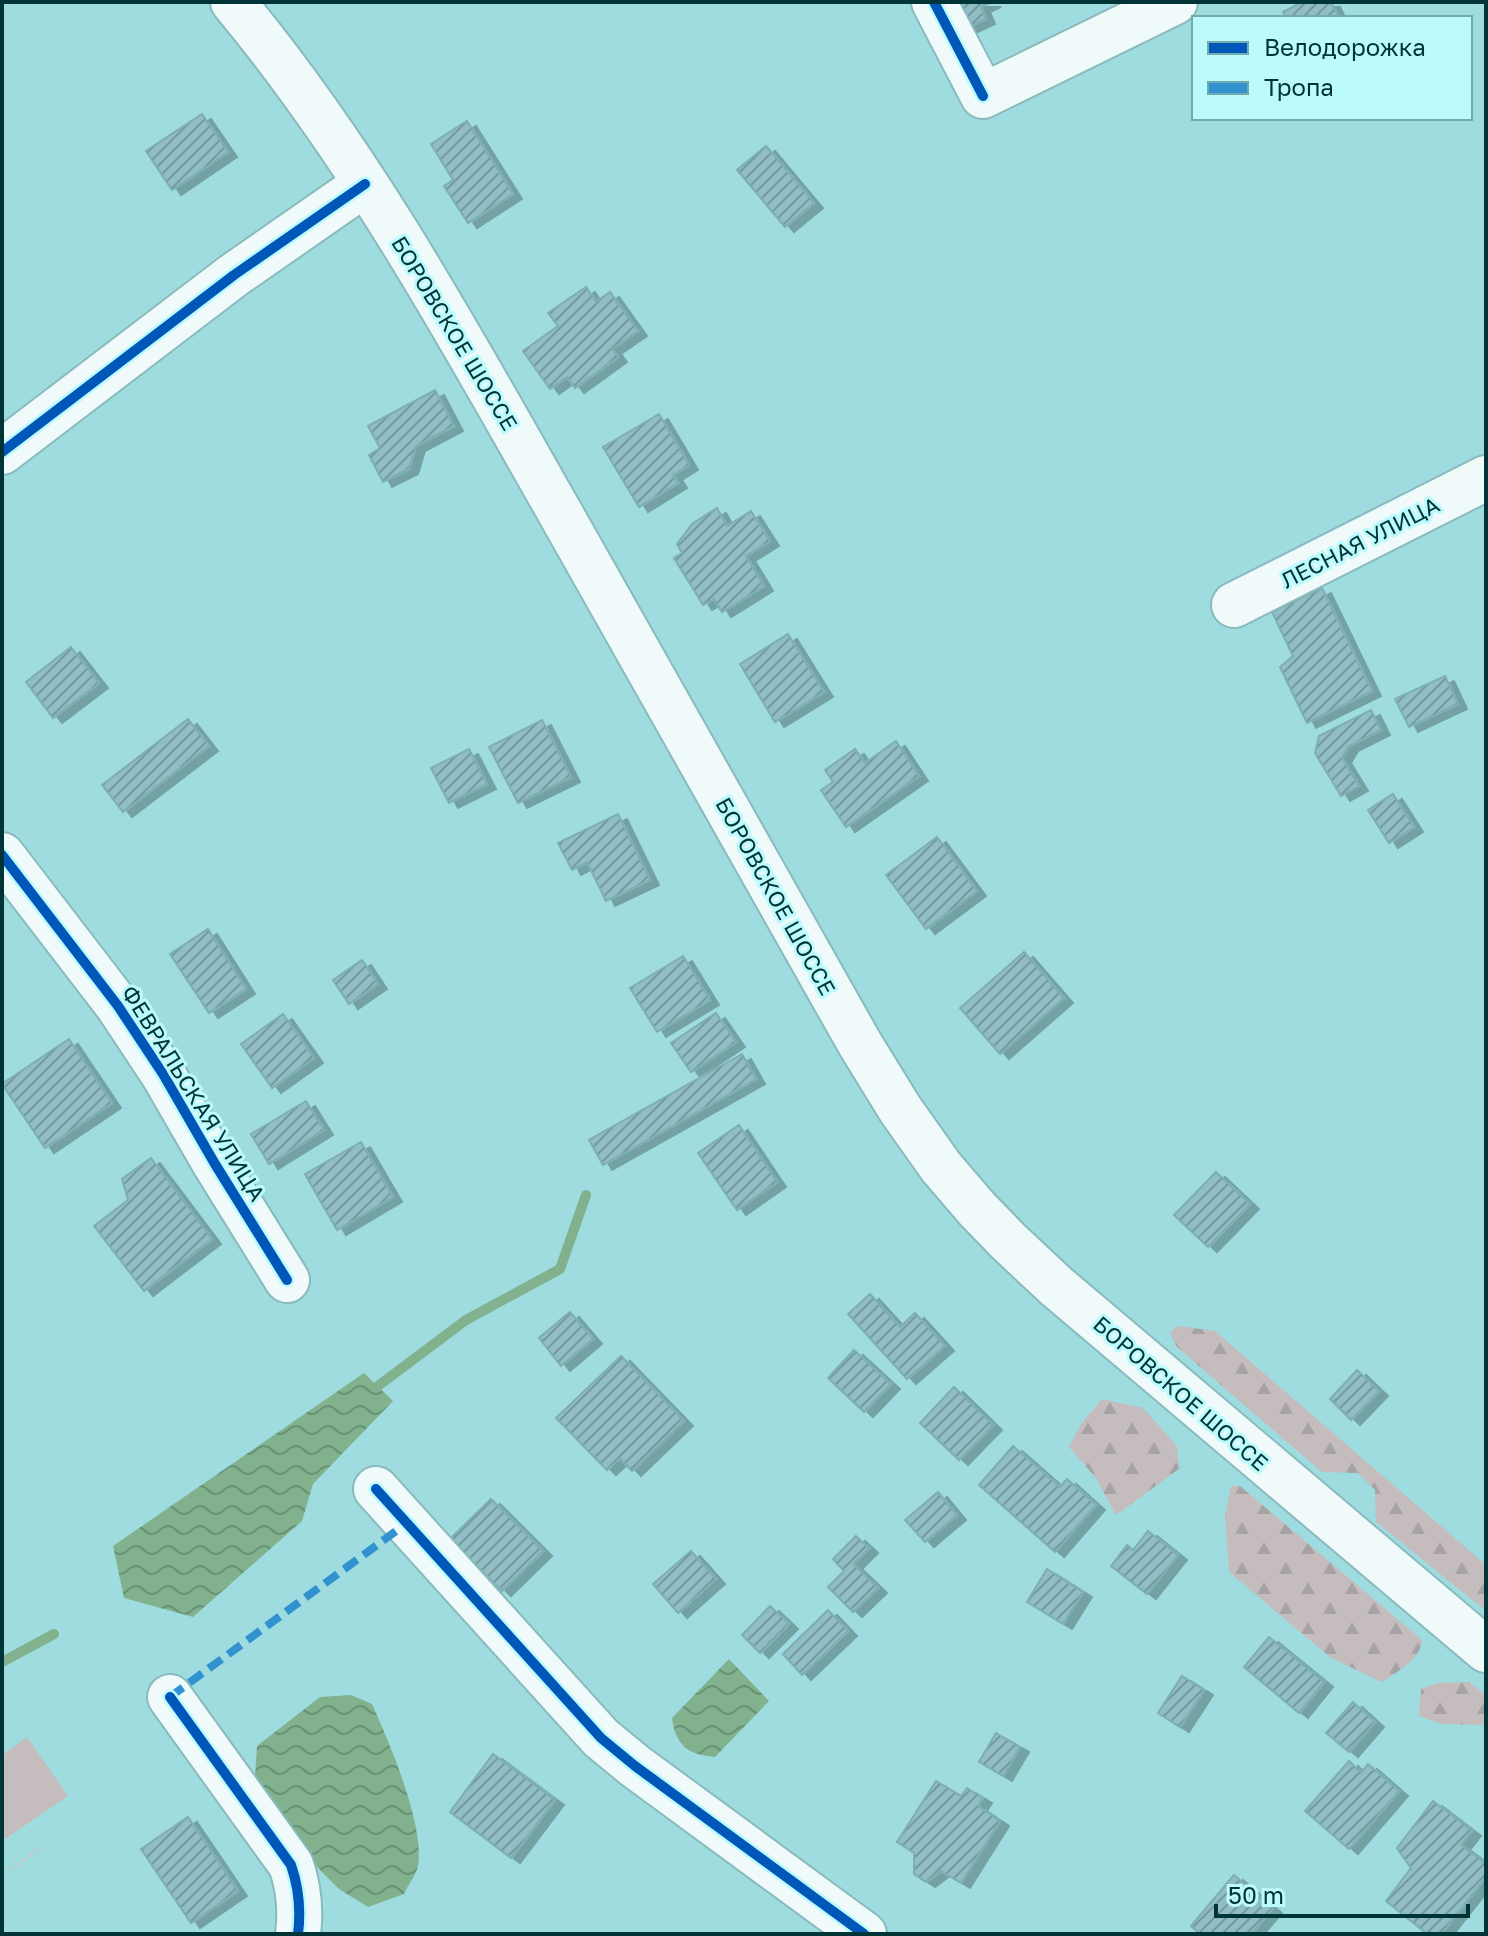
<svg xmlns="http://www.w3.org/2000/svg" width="1488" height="1936" viewBox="0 0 1488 1936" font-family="'Golos Text',sans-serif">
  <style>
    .forest { fill: url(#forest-firs) }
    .garden { fill: #c5bcbd }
    .water { fill: url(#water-waves) }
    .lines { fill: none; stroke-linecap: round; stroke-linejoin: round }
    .stream { stroke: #81b18d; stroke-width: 10 }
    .building { fill: url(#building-hatch); stroke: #7eaeb5; stroke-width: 2; filter: url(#shadow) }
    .minor-casing { stroke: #89babd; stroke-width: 48 }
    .major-casing { stroke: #89babd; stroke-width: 48 }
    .path { stroke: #bacecf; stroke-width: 5; stroke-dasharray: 4 4; stroke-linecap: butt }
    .minor { stroke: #f0fafa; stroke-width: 44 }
    .major { stroke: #f0fafa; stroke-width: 44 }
    .quiet { stroke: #3292cf; stroke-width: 8; stroke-dasharray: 16 8; stroke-linecap: butt }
    .cycleway-casing { stroke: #bbfafd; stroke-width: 15 }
    .cycleway { stroke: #0057b8; stroke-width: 10 }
    .labels { text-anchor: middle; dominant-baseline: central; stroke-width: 6; stroke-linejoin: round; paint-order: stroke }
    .street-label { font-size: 22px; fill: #003436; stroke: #bbfafd }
  </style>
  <defs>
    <pattern id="forest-firs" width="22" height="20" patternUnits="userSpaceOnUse" patternTransform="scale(2)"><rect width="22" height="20" fill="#c5bcbd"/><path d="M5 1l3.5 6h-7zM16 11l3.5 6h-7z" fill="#a7a2a3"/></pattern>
    <pattern id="water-waves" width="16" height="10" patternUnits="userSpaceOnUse" patternTransform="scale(2)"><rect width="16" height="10" fill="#81b18d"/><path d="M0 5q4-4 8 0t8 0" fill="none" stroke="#679174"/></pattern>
    <pattern id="building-hatch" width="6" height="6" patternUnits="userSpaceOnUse" patternTransform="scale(2)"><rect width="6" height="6" fill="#91bdc4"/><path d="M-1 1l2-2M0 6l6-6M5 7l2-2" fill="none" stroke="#749aa0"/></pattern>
    <filter id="shadow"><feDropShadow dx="9" dy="5" stdDeviation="0" flood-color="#0004"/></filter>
  </defs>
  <rect width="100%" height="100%" fill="#9edcdf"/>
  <path class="forest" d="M1178 1326 1215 1331 1486 1565V1611L1376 1522 1375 1490 1358 1473 1322 1472 1177 1347 1170 1333Z
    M1102 1399 1143 1408 1177 1446 1179 1469 1116 1515 1095 1477 1069 1447 1081 1424Z
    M1231 1486H1240L1422 1640C1421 1659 1397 1672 1382 1682L1331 1658 1229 1572 1225 1516Z
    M1469 1682 1486 1695V1725L1441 1724 1419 1716 1421 1689 1438 1683Z"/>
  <path class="garden" d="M27 1737 68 1796 2 1841V1755Z"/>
  <path class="water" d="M364 1373 393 1401 313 1484 302 1521 193 1617 124 1598 113 1546Z
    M729 1659 769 1701 715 1757C689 1755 675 1745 672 1718Z
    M351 1695 372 1704C389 1742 425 1825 418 1866 416 1875 408 1885 404 1894L368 1907 339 1889 307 1857 255 1776 257 1746 320 1697Z"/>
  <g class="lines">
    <path class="stream" d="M378 1386 466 1320 560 1269 586 1195
      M2 1662 54 1634"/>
  </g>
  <path class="building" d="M941 2H992L981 7 986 19 956 33Z
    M1302 2H1331L1339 18H1286L1283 12Z
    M202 114 228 152 172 190 146 151Z
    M467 121 513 194 468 223 444 186 453 180 431 144Z
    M766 146 814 203 785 227 737 170Z
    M586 287 596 302 610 292 638 331 612 349 618 357 575 388 567 377 550 389 523 351 558 326 548 313Z
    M435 390 454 426 416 446 409 469 383 482 369 455 380 448 368 426Z
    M659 414 689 465 673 475 678 483 639 507 603 447Z
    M717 508 727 526 751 511 770 541 746 556 764 586 722 612 714 599 703 605 674 558 682 553 677 544 692 524Z
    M1322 588 1372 691 1307 723 1280 667 1293 656 1272 612Z
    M788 634 824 692 775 722 740 664Z
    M71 647 99 683 53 718 26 682Z
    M1445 676 1458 704 1409 727 1395 699Z
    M1371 710 1381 730 1349 746 1342 758 1359 786 1341 796 1315 753 1319 736Z
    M188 719 209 746 123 812 102 785Z
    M542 720 571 777 518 803 489 747Z
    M896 741 919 776 846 827 821 790 833 782 825 770 855 749 865 763Z
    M469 749 487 784 449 803 431 768Z
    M1393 794 1414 827 1389 843 1368 810Z
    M618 814 650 880 606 901 587 862 572 870 558 843Z
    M937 837 977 891 926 929 886 875Z
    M208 929 246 989 209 1013 170 954Z
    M1024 952 1064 998 1000 1054 960 1008Z
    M683 956 710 1000 657 1032 630 988Z
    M362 960 378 984 349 1004 333 980Z
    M716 1013 736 1042 691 1072 671 1043Z
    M283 1014 314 1058 272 1088 241 1044Z
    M69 1039 112 1103 45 1148 2 1084Z
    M742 1054 756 1079 603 1165 589 1140Z
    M306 1101 324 1130 269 1164 251 1134Z
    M739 1125 777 1182 737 1210 698 1153Z
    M361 1142 393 1197 337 1230 305 1174Z
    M151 1158 212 1239 144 1291 94 1226 128 1200 122 1179Z
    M1216 1172 1250 1204 1208 1247 1174 1215Z
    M870 1294 900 1327 915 1313 945 1346 907 1379 848 1314Z
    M570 1312 593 1339 561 1366 539 1338Z
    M854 1350 891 1384 864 1412 828 1378Z
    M621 1356 684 1421 632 1471 620 1458 607 1470 556 1418Z
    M1357 1370 1379 1391 1351 1420 1330 1399Z
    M954 1387 993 1425 959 1460 920 1423Z
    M1013 1446 1060 1487 1067 1479 1096 1505 1055 1552 979 1485Z
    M938 1492 957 1515 925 1542 905 1520Z
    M491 1499 543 1551 502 1591 450 1539Z
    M1148 1531 1178 1555 1147 1594 1111 1566 1127 1545 1133 1550Z
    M856 1536 869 1548 853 1564 878 1588 853 1612 828 1587 844 1571 833 1559Z
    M691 1551 716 1579 678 1613 653 1584Z
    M1047 1569 1083 1592 1063 1624 1027 1602Z
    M770 1606 789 1624 760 1653 742 1635Z
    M828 1610 848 1631 802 1675 783 1654Z
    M1269 1637 1324 1682 1299 1713 1244 1667Z
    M1182 1676 1204 1690 1180 1727 1158 1713Z
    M1353 1702 1375 1722 1349 1752 1326 1733Z
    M996 1733 1020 1747 1003 1776 979 1762Z
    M493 1754 555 1800 511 1858 450 1812Z
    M1349 1761 1361 1773 1368 1764 1399 1791 1349 1849 1305 1811Z
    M936 1781 961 1796 967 1788 983 1798 978 1806 1000 1821 961 1883 941 1871 926 1882 914 1874V1853L897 1842Z
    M1433 1801 1472 1831 1461 1845 1486 1864V1877L1441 1934H1427L1386 1901 1411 1868 1397 1848Z
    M188 1817 238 1891 191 1923 141 1849Z
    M1234 1875 1273 1908 1251 1934H1200L1191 1926Z"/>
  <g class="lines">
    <g class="minor-casing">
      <path id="minor" d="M934 2 983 96 1175 2
        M2 452 234 275 365 184
        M1234 605 1486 478
        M2 855 118 1006 163 1074 215 1164 287 1280
        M376 1489 601 1738 635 1766 864 1934
        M170 1697 291 1865C299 1888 301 1910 298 1934"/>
    </g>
    <g class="major-casing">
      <path id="major" d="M233 2C362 157 460 337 559 511 660 689 761 866 860 1044L900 1109 941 1167 977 1209 1008 1241 1056 1286 1486 1650"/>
    </g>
    <path class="path" d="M2 1874 42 1847"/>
    <use href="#minor" class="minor"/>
    <use href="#major" class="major"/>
    <path class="quiet" d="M170 1697 407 1523"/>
    <g class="cycleway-casing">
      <path id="cycleway" d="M934 2 983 96
        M2 452 234 275 365 184
        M2 855 118 1006 163 1074 215 1164 287 1280
        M376 1489 601 1738 635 1766 864 1934
        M170 1697 291 1865C299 1888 301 1910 298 1934"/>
    </g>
    <use href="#cycleway" class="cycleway"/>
  </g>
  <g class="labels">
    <g class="street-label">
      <text transform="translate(455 333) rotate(59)">БОРОВСКОЕ ШОССЕ</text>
      <text transform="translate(1360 542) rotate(-27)">ЛЕСНАЯ УЛИЦА</text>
      <text transform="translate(776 896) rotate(61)">БОРОВСКОЕ ШОССЕ</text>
      <text transform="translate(194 1093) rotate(58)">ФЕВРАЛЬСКАЯ УЛИЦА</text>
      <text transform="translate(1181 1393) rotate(41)">БОРОВСКОЕ ШОССЕ</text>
    </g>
  </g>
  <rect width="1488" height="1936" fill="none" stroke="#003436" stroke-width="8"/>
  <rect x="1192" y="16" width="280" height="104" fill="#bbfafd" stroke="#70abad" stroke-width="2"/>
  <rect x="1208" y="42" width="40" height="12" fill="#0057b8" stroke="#70abad" stroke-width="2"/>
  <text x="1264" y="56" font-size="24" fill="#003436">Велодорожка</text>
  <rect x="1208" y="82" width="40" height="12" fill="#3292cf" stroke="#70abad" stroke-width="2"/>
  <text x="1264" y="96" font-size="24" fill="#003436">Тропа</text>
  <path d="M1216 1904v12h252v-12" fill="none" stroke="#003436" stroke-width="4"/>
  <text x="1228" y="1904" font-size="24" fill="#003436" stroke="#bbfafd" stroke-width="6" paint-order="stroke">50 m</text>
</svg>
